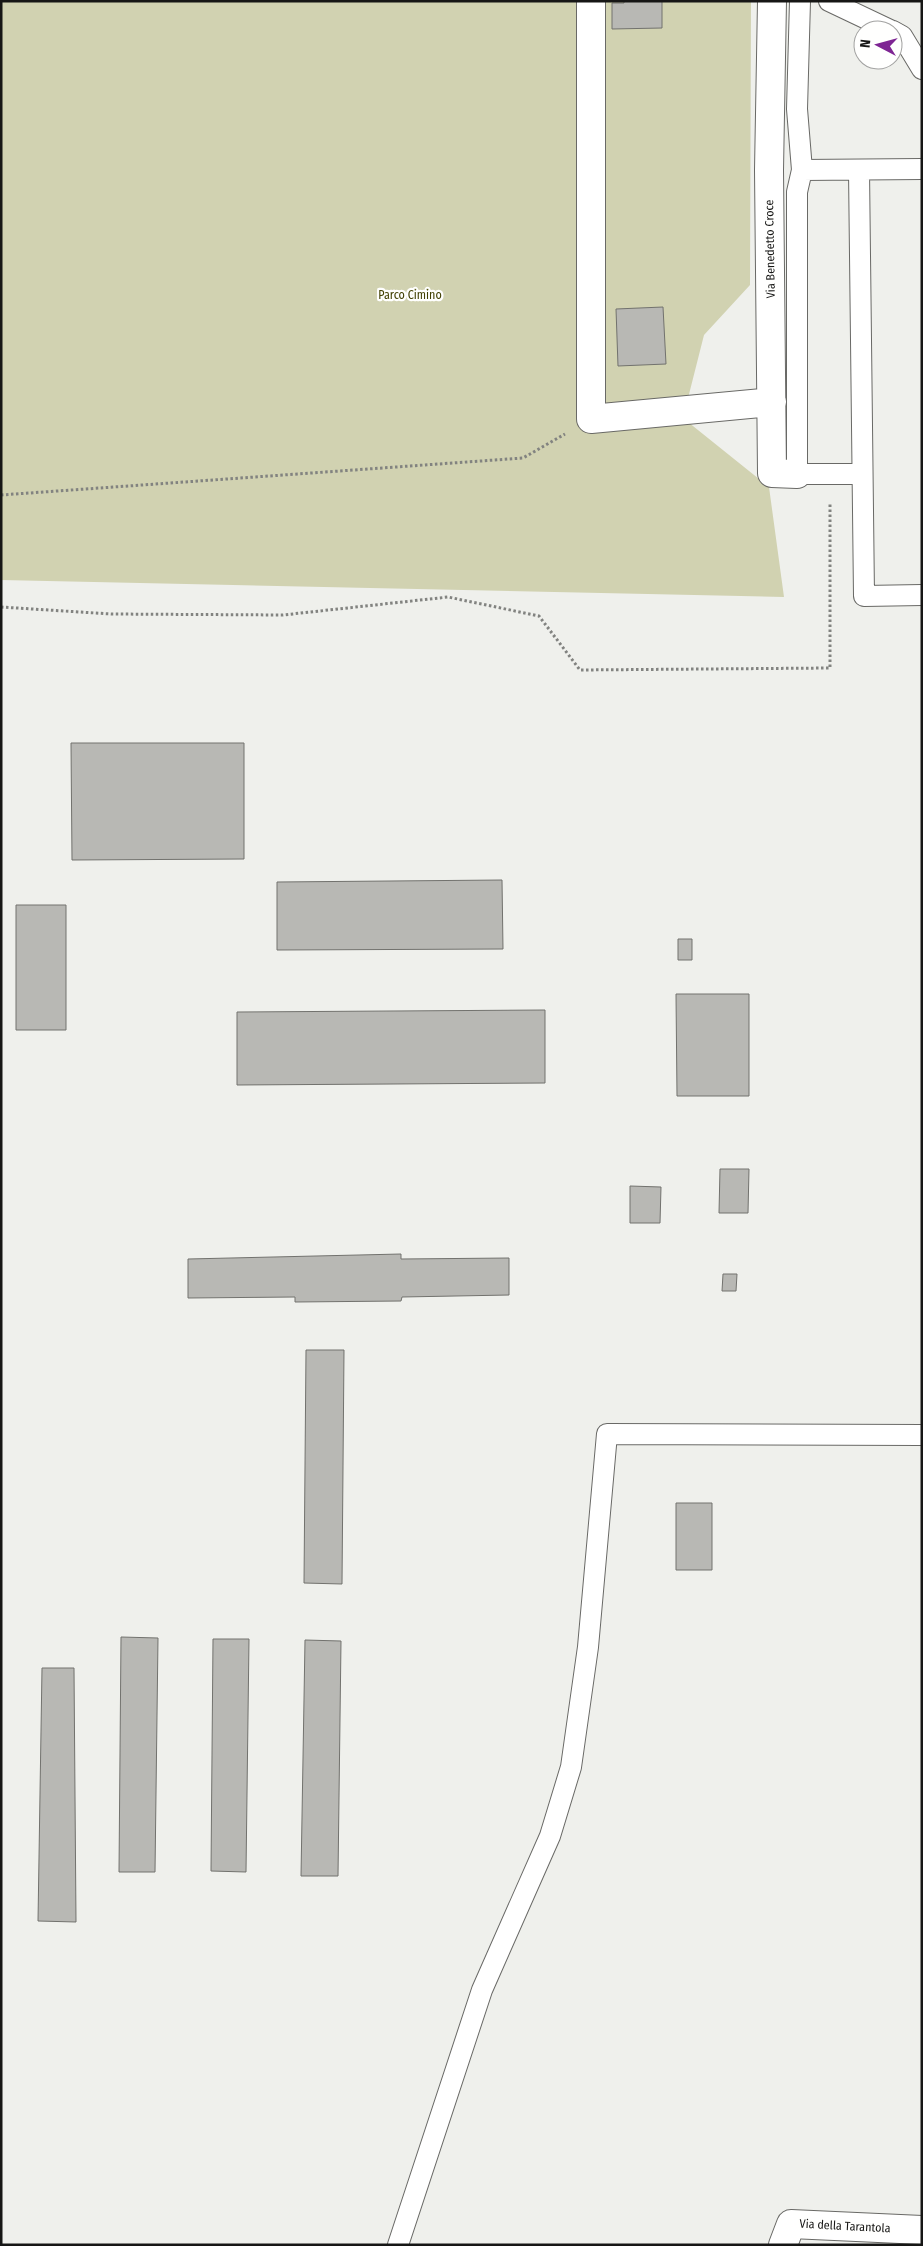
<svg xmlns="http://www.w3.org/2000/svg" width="923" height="2246" viewBox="0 0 923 2246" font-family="'Fira Sans Condensed',sans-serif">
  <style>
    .green { fill: #d1d2b1 }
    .building { fill: #b8b8b4; stroke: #72726e }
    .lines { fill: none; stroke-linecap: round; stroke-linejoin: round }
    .lane-casing { stroke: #696966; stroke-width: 22 }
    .street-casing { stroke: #696966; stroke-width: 30 }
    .path { stroke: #828380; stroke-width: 3; stroke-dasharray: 2.5 2.5; stroke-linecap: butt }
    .lane { stroke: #fff; stroke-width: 20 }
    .street { stroke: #fff; stroke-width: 28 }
    .labels { text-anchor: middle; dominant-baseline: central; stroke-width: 4.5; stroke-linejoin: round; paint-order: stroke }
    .street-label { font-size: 12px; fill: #161615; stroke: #fffffe }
    .park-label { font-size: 12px; fill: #414002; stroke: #fffffe }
  </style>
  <rect width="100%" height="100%" fill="#eff0ec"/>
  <path class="green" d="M1 1H751L750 285 704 335 683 418 769 487 784 597 1 580Z"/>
  <path class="building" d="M624 1H662V28L612 29V3H624Z
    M663 307 666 364 618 366 616 309Z
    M71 743H244V859L72 860Z
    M502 880 503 949 277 950V882Z
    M16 905H66V1030H16Z
    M678 939H692V960H678Z
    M676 994H749V1096H677Z
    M545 1010V1083L237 1085V1012Z
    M720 1169H749L748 1213H719Z
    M630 1186 661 1187 660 1223H630Z
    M401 1254V1259L509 1258V1295L402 1297 401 1301 295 1302V1297L188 1298V1259Z
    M723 1274H737L736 1291H722Z
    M306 1350H344L342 1584 304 1583Z
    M676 1503H712V1570H676Z
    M121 1637 158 1638 155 1872H119Z
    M213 1639H249L246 1872 211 1871Z
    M305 1640 341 1641 338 1876H301Z
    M42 1668H74L76 1922 38 1921Z"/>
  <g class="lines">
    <g class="lane-casing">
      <path id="lane" d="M800 1 797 109 802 170 797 192V474H862
        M829 1 890 30
        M893 31 902 36 922 69
        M802 170 922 169
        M859 170 864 596 922 595
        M398 2245 482 1990 550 1836 571 1767 588 1647 607 1434 922 1435"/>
    </g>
    <g class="street-casing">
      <path id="street" d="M591 1V419L772 402
        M772 1 769 170 772 473 797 474
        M783 2245 791 2224 922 2230"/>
    </g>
    <path class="path" d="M1 495 523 458 565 434
      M1 607 111 614 283 615 448 597 539 616 580 670 830 668V502"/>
    <use href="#lane" class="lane"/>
    <use href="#street" class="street"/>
  </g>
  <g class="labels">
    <g class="street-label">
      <text transform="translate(770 249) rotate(-91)">Via Benedetto Croce</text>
      <text transform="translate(845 2226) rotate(3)">Via della Tarantola</text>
    </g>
    <g class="park-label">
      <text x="410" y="295">Parco Cimino</text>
    </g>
  </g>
  <rect width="923" height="2246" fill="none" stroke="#161615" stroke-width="5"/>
  <g transform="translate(878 45) rotate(276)"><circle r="24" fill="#fffffe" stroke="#a2a2a1"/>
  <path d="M0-4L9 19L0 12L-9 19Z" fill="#7e2593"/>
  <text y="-8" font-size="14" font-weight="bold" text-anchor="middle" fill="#161615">N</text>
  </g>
</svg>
